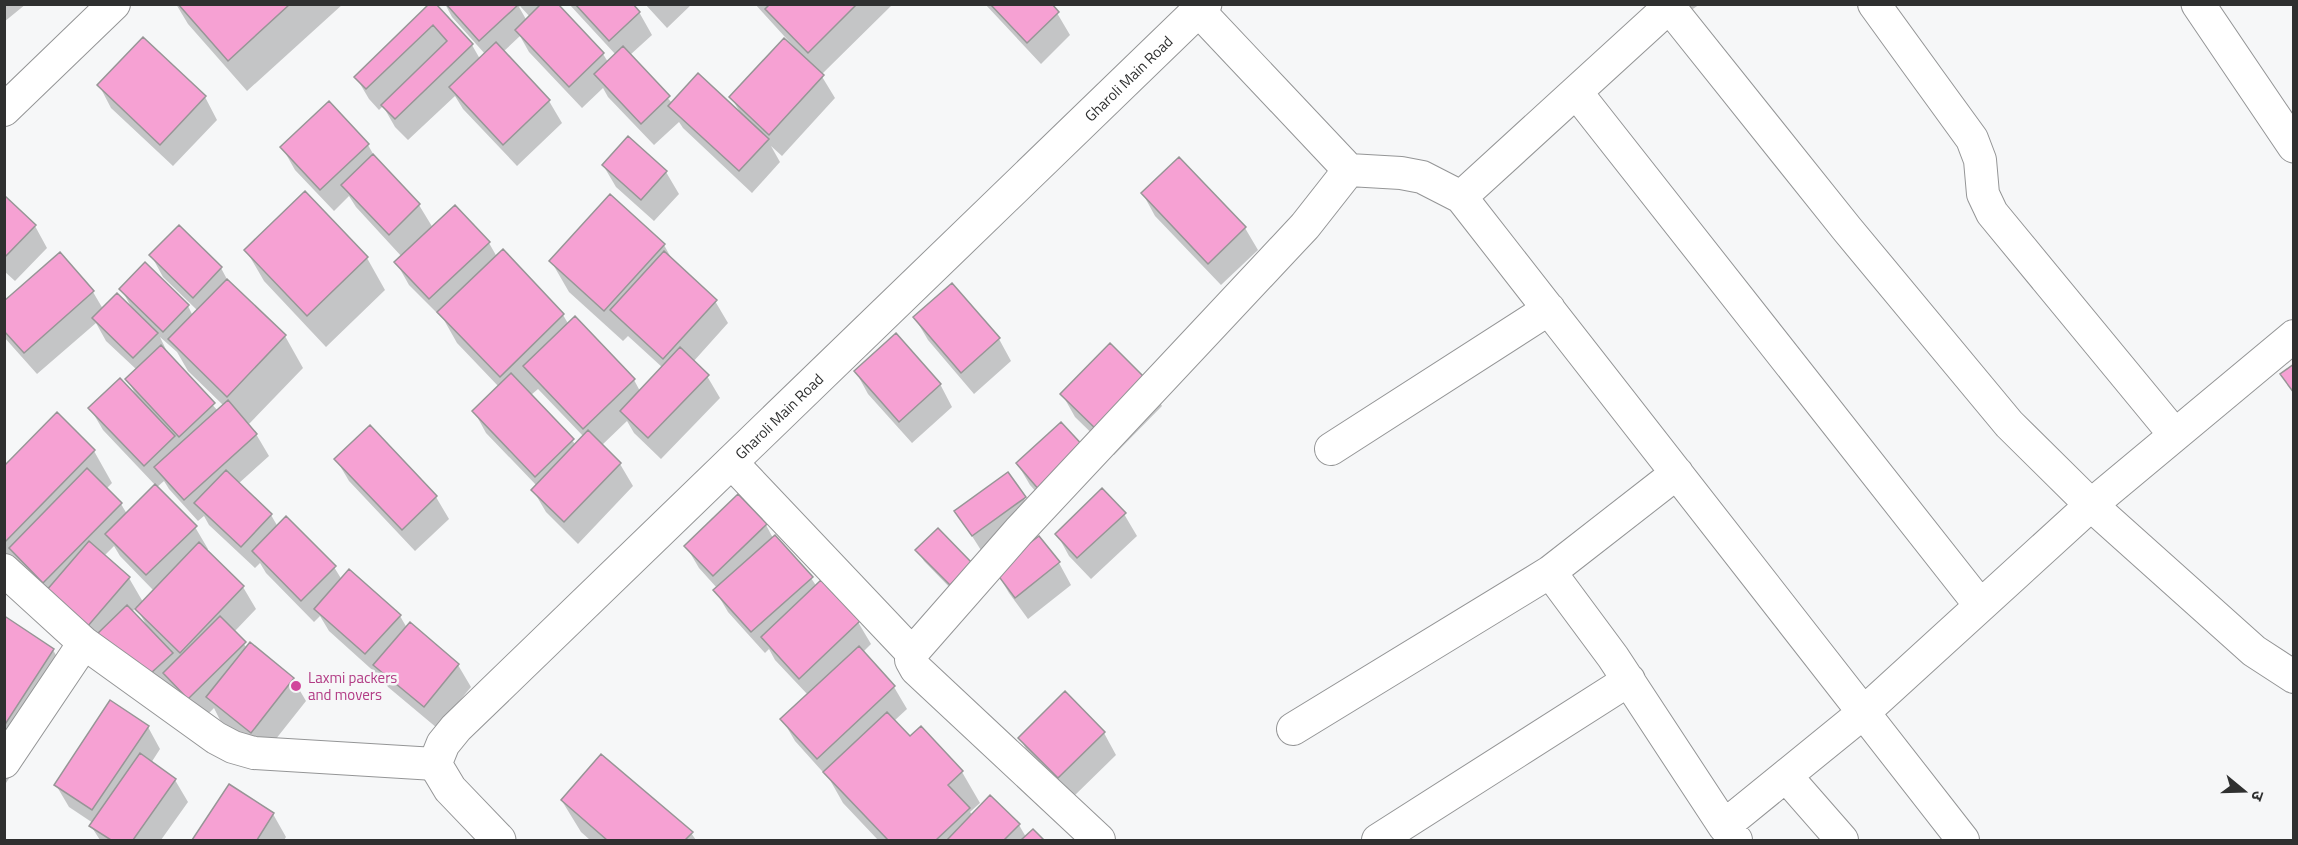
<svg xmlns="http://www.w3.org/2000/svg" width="2298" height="845" viewBox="0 0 2298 845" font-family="'Titillium Web','Noto Sans Devanagari',sans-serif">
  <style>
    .shadow { fill: #0003; fill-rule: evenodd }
    .building { fill: #f6a1d3; stroke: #979596; stroke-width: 1.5 }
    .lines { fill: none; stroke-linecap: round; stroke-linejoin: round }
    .minor-casing { stroke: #949596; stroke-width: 34 }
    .tertiary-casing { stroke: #949596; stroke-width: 35 }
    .minor { stroke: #fff; stroke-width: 32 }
    .tertiary { stroke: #fff; stroke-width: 33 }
    .hotel-dot { fill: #d1479c; stroke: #f6f7f8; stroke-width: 2 }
    .labels { text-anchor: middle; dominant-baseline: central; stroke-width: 5; stroke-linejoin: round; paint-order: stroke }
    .street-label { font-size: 15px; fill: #2f3030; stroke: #f6f7f8 }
    .hotel-label { font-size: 15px; fill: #b23c85; stroke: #f6f7f8; text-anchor: start }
  </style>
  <rect width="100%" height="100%" fill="#f6f7f8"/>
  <path class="shadow" d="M4 4H26L4 22Z
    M176 4H343L247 91 188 24Z
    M434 4 472 45 480 59 485 54 452 17 445 4H556L603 54 608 62 616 55 569 4H631L639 12 652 35 630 55 672 103 741 114 731 97 795 48 755 4H893L821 75 835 98 782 156 771 146 780 162 752 193 683 128 679 122 654 145 608 97 603 88 582 108 529 52 520 36 503 52 549 101 562 123 517 166 463 109 455 96 408 140 395 127 383 106 379 110 369 99 356 77ZM520 6 530 17 527 21 519 7Z
    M645 4H692L667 28Z
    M985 4H1050L1057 13 1070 35 1041 64Z
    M1686 4H1700L1690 11Z
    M143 39 205 97 217 120 173 166 111 108 99 85Z
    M368 145 376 159 419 205 433 228 489 243 497 257 503 252 563 315 569 325 575 318 634 380 640 391 663 368 628 336 623 341 569 292 551 261 664 245 674 263 715 301 728 323 693 362 707 376 720 398 661 459 634 433 627 421 601 446 620 464 633 486 578 544 546 512 533 490 537 486 486 433 474 411 499 387 457 343 444 320 409 285 396 262 402 257 356 207 349 196 334 211 295 170 282 147ZM538 389 584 437 576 445 531 395Z
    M1179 159 1245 228 1258 250 1221 285 1155 216 1143 194Z
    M603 165 666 172 679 194 654 221 616 187Z
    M305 193 367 258 385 290 326 347 264 281 246 250Z
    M4 197 35 226 47 248 15 281 4 271Z
    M179 227 221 268 229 283 285 336 303 368 248 425 256 434 269 456 238 484 271 515 278 527 334 567 342 580 400 616 407 628 410 624 458 665 471 687 437 728 388 687 380 674 379 676 329 631 320 616 314 622 266 573 260 563 255 568 209 525 204 516 198 521 169 489 164 481 156 488 195 527 208 549 206 551 243 587 256 609 234 632 247 648 293 679 306 701 264 754 220 720 214 708 202 720 177 695 172 687 154 704 4 562V468L94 451 112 483 106 489 121 504 127 514 156 486 103 430 90 408 136 395 127 379 137 370 106 341 96 323 37 374 4 337V303L93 292 103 309 132 308 121 289 188 306 193 316 198 311 163 277 151 255ZM160 337 177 352 188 371 224 406 218 411 169 356ZM114 546 120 556 154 591 143 602 129 578 104 556ZM136 607 147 626 132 612Z
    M915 318 999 339 1011 361 974 394 928 340Z
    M856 372 940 384 952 407 912 443 868 394Z
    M1149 384 1162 406 1114 455 1075 417 1062 394Z
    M370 427 436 497 449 519 415 551 349 481 336 459Z
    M1085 450 1097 472 1054 512 1030 485 1017 463Z
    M1008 474 1038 520 986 558 956 511Z
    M738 496 766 525 773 538 811 578 817 587 858 622 871 644 863 652 894 687 907 709 894 721 910 738 962 772 980 803 970 812 973 816 990 797 1019 825 1026 837 1033 831 1042 840H878L843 803 830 780 795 741 782 719 808 695 775 660 769 649 765 653 728 612 715 590 717 588 699 568 686 546Z
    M1124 514 1137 536 1091 579 1069 556 1057 534Z
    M1039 538 1059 563 1071 585 1028 619 1009 593 996 571Z
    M917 550 971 564 957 595 924 561Z
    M4 623 53 650 71 681 6 783Z
    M148 727 160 749 151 763 175 780 188 802 161 840H100L91 826 93 823 69 807 56 785Z
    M1104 733 1116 755 1071 799 1032 760 1020 738Z
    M229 786 273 814 286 837 284 840H194Z
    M562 801 691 833 696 840H590L581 832Z"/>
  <path class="building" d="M178 4H290L228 61Z
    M429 4H436L473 44 395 119 381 105 447 41 433 25 366 89 354 77Z
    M446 4H519L479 41Z
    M541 4H558L604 53 569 87 515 30Z
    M575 4H633L640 12 609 41Z
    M770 4H857L808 53 765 9Z
    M990 4H1052L1059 12 1027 43Z
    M143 37 206 96 160 145 97 85Z
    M784 38 824 75 769 135 729 97Z
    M496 42 550 100 503 145 449 87Z
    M623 46 670 96 641 124 594 74Z
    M698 73 769 139 739 171 668 106Z
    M329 101 369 144 320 190 280 147Z
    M628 136 667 171 641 200 602 165Z
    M373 154 420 204 389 235 341 185Z
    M1179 157 1246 227 1208 264 1141 193Z
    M305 191 368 257 307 316 244 250Z
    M610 194 665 244 604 311 549 261Z
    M4 195 36 225 4 258Z
    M455 205 490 242 429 299 394 262Z
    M179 225 222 267 193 298 149 255Z
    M503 249 564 314 500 377 437 312Z
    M664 251 717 300 663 359 610 310Z
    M60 252 94 291 24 353 4 331V301Z
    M145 262 189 305 163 332 119 289Z
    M227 279 286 335 227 397 168 339Z
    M952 283 1000 338 961 373 913 317Z
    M117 293 158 333 133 358 92 318Z
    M575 316 635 379 583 429 523 366Z
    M896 333 941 384 899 422 854 371Z
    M1110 343 1150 383 1101 434 1060 394Z
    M161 345 215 403 179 437 125 379Z
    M680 347 709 375 648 438 620 411Z
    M2294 364V393L2280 374Z
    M511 373 574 439 535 477 472 411Z
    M120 378 175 436 144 466 88 408Z
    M228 400 257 434 184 500 154 467Z
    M57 412 95 450 4 543V466Z
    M1061 422 1086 449 1040 491 1016 463Z
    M370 425 437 496 402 530 334 459Z
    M588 430 621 463 564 522 531 490Z
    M87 468 122 503 43 583 9 548Z
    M226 470 272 514 241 547 194 503Z
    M1008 472 1026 497 972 536 954 511Z
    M155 484 197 526 146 575 105 534Z
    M1102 488 1126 513 1077 558 1055 534Z
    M738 494 767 524 713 576 684 546Z
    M286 516 336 566 301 601 252 551Z
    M938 528 972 563 950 585 915 550Z
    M775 535 813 577 751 632 713 590Z
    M1039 536 1060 562 1015 598 994 570Z
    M89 541 130 577 81 634 40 598Z
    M199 542 244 586 180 653 135 609Z
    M349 569 401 615 365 654 314 609Z
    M821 580 860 621 799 679 761 637Z
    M127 605 173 653 140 683 95 636Z
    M220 616 246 642 188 699 163 673Z
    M6 617 54 649 4 726V620Z
    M410 622 459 664 424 707 373 665Z
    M250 642 294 678 251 733 206 697Z
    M859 646 895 686 817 759 780 719Z
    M1065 691 1105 732 1058 778 1018 738Z
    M110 700 149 726 92 810 54 785Z
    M887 712 910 736 921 726 963 771 948 785 970 808 936 840H888L823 772Z
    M140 753 176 779 133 840H111L89 826Z
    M601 754 693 832 685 840H607L561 800Z
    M229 784 274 813 257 840H192Z
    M990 795 1020 824 1004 840H947Z
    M1033 829 1044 840H1021Z"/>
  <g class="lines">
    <g class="minor-casing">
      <path id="minor" d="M1667 4 1847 229 2009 424 2091 505 2254 651 2294 677
        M1874 4 1972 139 1980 160 1983 194 1992 213 2175 435
        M1576 92 1980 605
        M4 110 114 4
        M1349 170 1401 173 1422 177 1461 197 1963 840
        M1461 197 1669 7
        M1331 449 1549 309
        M731 462 912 653
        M4 570 84 643 216 738 233 747 254 753 435 764
        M1550 572 1613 657 1724 826 1736 840
        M1293 729 1550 572 1677 473
        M4 762 84 643
        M1786 776 1842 840
        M1724 826 1863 713 2091 505 2294 336
        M1099 840 916 669 911 660 912 653 1019 531 1305 226 1349 170 1198 10
        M1378 840 1629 680"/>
    </g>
    <g class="tertiary-casing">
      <g id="tertiary">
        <path d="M2198 4 2294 146"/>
        <path id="s1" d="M499 840 450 789 435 764 443 744 456 728 1205 4"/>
      </g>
    </g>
    <use href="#minor" class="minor"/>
    <use href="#tertiary" class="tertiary"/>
  </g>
  <circle class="hotel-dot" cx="296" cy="686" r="6"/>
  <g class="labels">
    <g class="street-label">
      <text stroke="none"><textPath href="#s1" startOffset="1077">Gharoli Main Road</textPath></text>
      <text stroke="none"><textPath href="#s1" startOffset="591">Gharoli Main Road</textPath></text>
    </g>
    <g class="hotel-label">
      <text x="308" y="677">Laxmi packers<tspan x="308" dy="17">and movers</tspan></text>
    </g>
  </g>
  <rect width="2298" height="845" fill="none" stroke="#2f3030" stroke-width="12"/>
  <g transform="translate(2244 791) rotate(109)" stroke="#f6f7f8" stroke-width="4.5" paint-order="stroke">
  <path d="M0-4.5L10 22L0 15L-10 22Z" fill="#2f3030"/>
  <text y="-9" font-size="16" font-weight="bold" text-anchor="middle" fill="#2f3030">उ</text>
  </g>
</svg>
